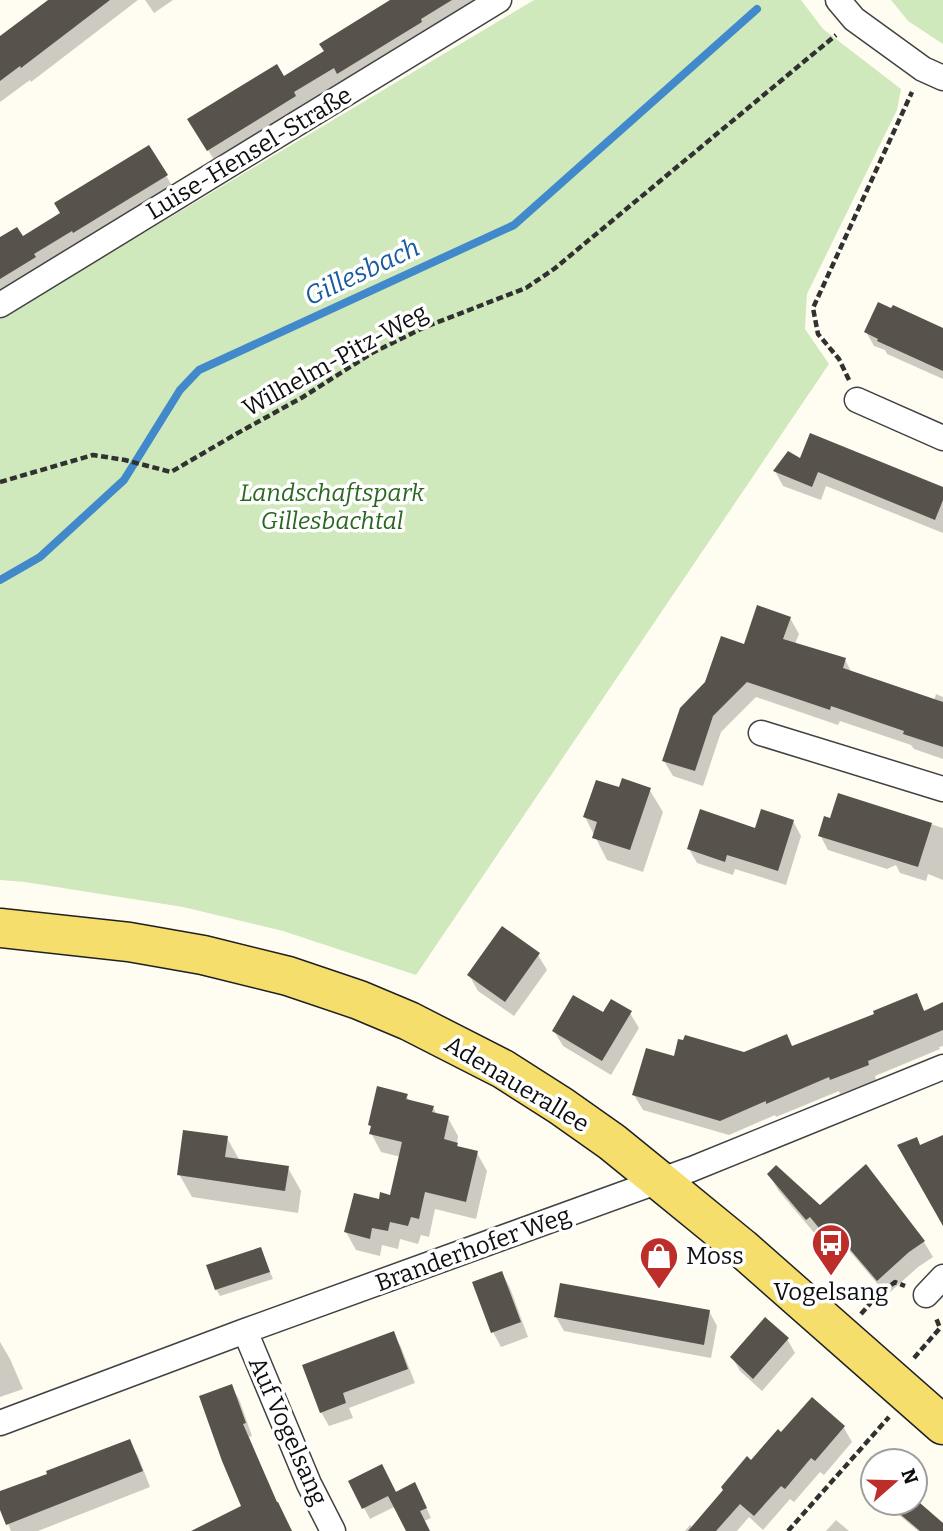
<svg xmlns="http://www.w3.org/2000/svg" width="943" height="1531" viewBox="0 0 943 1531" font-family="Bitter,serif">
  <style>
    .green { fill: #d0e9bc }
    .shadow { fill: #0003 }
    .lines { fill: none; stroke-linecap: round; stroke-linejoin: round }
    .stream { stroke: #4189ca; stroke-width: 8 }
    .building { fill: #58524c }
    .street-casing { stroke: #424242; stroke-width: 27 }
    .primary-casing { stroke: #202020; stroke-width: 41 }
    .path { stroke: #313131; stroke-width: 4.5; stroke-dasharray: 7 3.5; stroke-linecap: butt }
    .street { stroke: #fff; stroke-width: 24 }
    .primary { stroke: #f5de6c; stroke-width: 38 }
    .labels { text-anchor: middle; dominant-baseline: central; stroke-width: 7; stroke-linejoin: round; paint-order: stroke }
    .street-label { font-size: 24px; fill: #0f0f0f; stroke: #fff }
    .park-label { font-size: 24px; font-style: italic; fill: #2a6720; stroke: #fff }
    .poi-label { font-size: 24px; fill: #0f0f0f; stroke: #fff; text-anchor: start }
    .water-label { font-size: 26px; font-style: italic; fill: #1a5ba0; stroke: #fff }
  </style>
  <rect width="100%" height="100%" fill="#fffdf2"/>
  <path class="green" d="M534 0H801L823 29 901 89 897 110 807 294 805 329 829 364 416 975 283 931 183 907 25 882 0 880V319Z
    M891 0H943V44L908 21Z"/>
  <path class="shadow" d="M51 0H138L31 82 30 80 0 102V44Z
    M145 0H173L154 13Z
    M393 0H481L346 86 343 80 300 106 302 111 216 163 189 119 283 78 326 52Z
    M149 147 174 189 0 298V239L22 238 63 213Z
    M943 330V379L887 354 885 350 874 346 866 332Z
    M801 461 943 489V533L826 486 821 500 783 486 775 471Z
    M790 618 799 634 795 644 845 660 852 673 934 701 936 694 943 697V759L914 749 911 745 840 721 838 725 756 697 721 732 703 786 673 776 664 761 745 646Z
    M620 789H649L663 812 643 872 607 860 585 817Z
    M839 795 943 828V880L928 874 926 881 900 873 896 865 887 869 828 850 820 835 831 820Z
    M793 821 801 836 786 885 735 869 733 875 697 863 689 849Z
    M538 955 547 970 514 1016 478 991 469 975Z
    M916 996 925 1012 943 1004V1046L939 1047 940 1049 875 1076 876 1080 840 1094 839 1091 776 1117 775 1115 729 1135 643 1110 634 1095 675 1058 744 1054 793 1047 877 1015Z
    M630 1013 639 1028 611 1075 563 1046 554 1031 604 1015Z
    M406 1095 410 1102 433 1107 437 1115 448 1118 458 1136 457 1144 459 1149 477 1153 487 1171 476 1219 435 1209 429 1237 421 1235 418 1244 400 1239 398 1249 382 1245 380 1256 356 1250 346 1232 380 1201 391 1197 401 1157 381 1152 371 1133 372 1128 370 1125Z
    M227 1138 240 1161 288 1168 301 1191 298 1213 192 1197 179 1174Z
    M866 1167 924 1242 933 1257 918 1267 887 1295 846 1247 838 1254 820 1231 816 1235 778 1190 769 1174 820 1207Z
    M264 1257 273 1279 220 1296 216 1289Z
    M502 1273 510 1288 528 1337 501 1347 493 1332Z
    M709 1311 717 1326 711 1358 564 1331 556 1317Z
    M393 1333 401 1347 415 1383 349 1408 353 1418 329 1426 321 1412Z
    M787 1339 795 1353 762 1391 740 1371 732 1357Z
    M0 1342 10 1359 23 1389 0 1397Z
    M231 1386 239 1399 252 1436 249 1437 277 1504 292 1531H211L244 1507Z
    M812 1400 844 1428 852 1442 824 1475 820 1472 794 1502 790 1499 763 1530 749 1517 737 1531H685L690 1525 693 1527 751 1462 781 1434Z
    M129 1441 138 1456 150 1487 38 1531H11L0 1504V1493L49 1475Z
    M873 1466V1493L866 1487 862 1480Z
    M350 1482 396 1494H420L431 1518 424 1521 429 1531H408L396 1506 370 1519Z
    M915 1502 943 1526V1531H918L885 1503H915Z
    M836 1520 849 1531H826Z"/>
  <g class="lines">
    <path class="stream" d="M0 580 40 557 124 480 180 390 199 370 514 225 757 9"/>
  </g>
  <path class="building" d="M48 0H110L21 68 20 66 0 81V36Z
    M390 0H452L421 19 422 22 337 74 334 68 294 92 296 96 207 151 187 119 277 64 284 76 324 51 319 44Z
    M149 145 168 175 73 233 72 231 34 254 36 257 0 279V237L17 227 23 236 60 213 54 203Z
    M878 302 891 308 893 305 943 328V371L877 341 878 339 864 332Z
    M810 433 943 487V500L935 520 818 472 812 487 773 471 788 451 800 458Z
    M757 605 791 617 783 639 846 658 843 668 943 702V747L903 734 904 731 831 706 830 710 747 682 713 716 695 771 662 761 680 708 705 682 721 636 744 644Z
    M622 778 651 788 630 850 592 838 597 822 583 817 596 780 619 787Z
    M838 793 932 823 918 867 818 836 824 816 830 818Z
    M700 809 755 828 761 809 794 820 778 871 727 855 725 862 687 849Z
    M502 926 540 953 505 1002 467 975Z
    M917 993 924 1011 943 1002V1030L868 1061 869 1065 830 1080 829 1077 766 1104V1101L720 1121 632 1095 646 1048 674 1056 678 1039 683 1040 685 1035 744 1052 787 1034 792 1046 874 1014 873 1011Z
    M573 995 603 1012 611 999 632 1011 602 1061 552 1031Z
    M377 1086 408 1094 406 1099 434 1106 432 1112 449 1116 444 1139 458 1143 457 1146 478 1151 466 1202 425 1192 419 1219 411 1217 408 1226 390 1222 388 1231 372 1228 370 1239 344 1232 354 1193 379 1199 380 1192 390 1195 402 1142 369 1134 371 1126 368 1125Z
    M183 1130 228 1136 225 1157 289 1166 285 1191 177 1175Z
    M943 1135V1226L897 1145 917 1137 920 1145Z
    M866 1164 925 1241 909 1252 877 1281 836 1233 828 1239 810 1217 806 1220 767 1174 776 1165 820 1205Z
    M261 1247 270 1272 215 1290 206 1265Z
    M502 1271 521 1322 491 1333 472 1282Z
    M560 1283 710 1310 704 1345 554 1317Z
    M765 1317 789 1338 753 1379 730 1357Z
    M394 1331 408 1369 343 1393 346 1403 320 1413 302 1365Z
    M232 1384 246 1423 243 1424 277 1502H278L292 1531H191L241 1506 222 1461 199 1396Z
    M812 1397 845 1426 815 1461 811 1458 785 1489 781 1486 754 1516 740 1504 716 1531H688L723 1490 721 1487 747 1456 751 1460 778 1429 781 1432Z
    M130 1439 143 1471 6 1525 0 1510V1491L47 1474 46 1471Z
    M382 1464 396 1492 362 1509 348 1481Z
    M415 1482 427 1508 420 1511 430 1531H406L388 1496Z
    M887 1503H920L943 1523V1531H920Z"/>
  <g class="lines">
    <g class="street-casing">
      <path id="street" d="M838 0 854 19 923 69 943 78
        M0 305 499 0
        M857 400 943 438
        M761 733 943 789
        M926 1295 943 1277
        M245 1331 309 1484 333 1531
        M0 1423 245 1331 692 1169 943 1067"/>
    </g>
    <g class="primary-casing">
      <path id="primary" d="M0 928 129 942 203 955 288 976 359 1000 409 1021 503 1069 561 1106 612 1142 660 1181 742 1248 943 1425"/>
    </g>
    <path class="path" d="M849 380 839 359 818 334 813 308 912 92
      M0 482 93 455 125 460 171 472 236 434 303 397 372 353 425 327 526 288 554 269 836 35
      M861 1314 875 1298 895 1282 905 1286
      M914 1358 940 1328 936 1318
      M788 1531 889 1417"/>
    <use href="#street" class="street"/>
    <use href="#primary" class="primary"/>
  </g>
  <defs>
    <g id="bus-pin" transform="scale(2.0125)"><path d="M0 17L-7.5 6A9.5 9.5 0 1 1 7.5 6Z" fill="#bd2e2a" stroke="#fff"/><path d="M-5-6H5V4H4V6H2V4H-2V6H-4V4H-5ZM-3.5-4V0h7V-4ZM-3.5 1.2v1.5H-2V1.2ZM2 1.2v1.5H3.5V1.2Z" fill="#fff"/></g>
    <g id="shop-pin" transform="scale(2.0125)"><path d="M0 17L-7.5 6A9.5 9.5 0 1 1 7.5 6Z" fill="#bd2e2a" stroke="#fff"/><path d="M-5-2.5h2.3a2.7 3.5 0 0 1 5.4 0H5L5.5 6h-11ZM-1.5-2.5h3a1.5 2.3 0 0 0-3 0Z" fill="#fff"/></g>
  </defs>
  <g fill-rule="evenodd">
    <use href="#bus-pin" x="831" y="1243"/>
    <use href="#shop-pin" x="659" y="1256"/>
  </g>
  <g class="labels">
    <g class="street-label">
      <text transform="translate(249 153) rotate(-31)">Luise-Hensel-Straße</text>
      <text transform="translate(335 360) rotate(-29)">Wilhelm-Pitz-Weg</text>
      <text transform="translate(517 1084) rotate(31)">Adenauerallee</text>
      <text transform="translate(473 1249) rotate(-20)">Branderhofer Weg</text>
      <text transform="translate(288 1431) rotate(66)">Auf Vogelsang</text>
    </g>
    <g class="park-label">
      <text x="332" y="493">Landschaftspark<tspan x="332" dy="28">Gillesbachtal</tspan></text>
    </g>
    <g class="poi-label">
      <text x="686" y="1256">Moss</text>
      <text x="831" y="1292" text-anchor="middle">Vogelsang</text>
    </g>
    <g class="water-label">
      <text transform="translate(362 272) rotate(-25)">Gillesbach</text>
    </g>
  </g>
  <g transform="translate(894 1482) rotate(70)"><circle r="33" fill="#ffffff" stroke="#9f9f9f" stroke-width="2"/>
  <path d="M0-5L12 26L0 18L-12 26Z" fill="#bd2e2a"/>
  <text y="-10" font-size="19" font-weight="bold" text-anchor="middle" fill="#0f0f0f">N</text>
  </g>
</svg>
